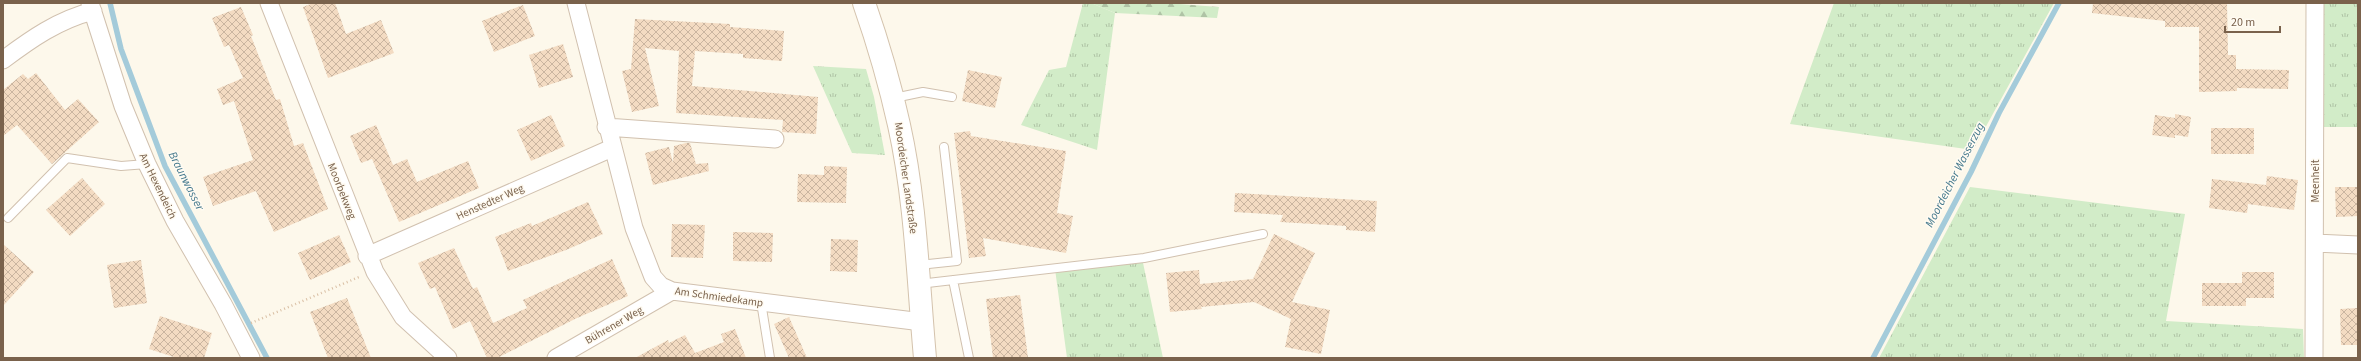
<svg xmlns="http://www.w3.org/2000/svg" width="2361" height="361" viewBox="0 0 2361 361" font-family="'Source Sans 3',sans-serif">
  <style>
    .grass { fill: url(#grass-tufts) }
    .forest { fill: url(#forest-firs) }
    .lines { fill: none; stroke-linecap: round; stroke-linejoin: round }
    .stream { stroke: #a4cbda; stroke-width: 5.5 }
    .building { fill: url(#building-cross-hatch) }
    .service-casing { stroke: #d1c1af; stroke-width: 10 }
    .minor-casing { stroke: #d1c1af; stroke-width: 19 }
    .secondary-casing { stroke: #d4c3ad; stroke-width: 24 }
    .path { stroke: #d9bfa4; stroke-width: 2.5; stroke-dasharray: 1 3; stroke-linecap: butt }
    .service { stroke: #fff; stroke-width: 8 }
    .minor { stroke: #fff; stroke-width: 17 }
    .secondary { stroke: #fff; stroke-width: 22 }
    .labels { text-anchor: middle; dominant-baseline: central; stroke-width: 3; stroke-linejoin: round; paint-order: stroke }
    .street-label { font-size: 11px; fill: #7a624c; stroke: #fffbf2 }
    .water-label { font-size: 12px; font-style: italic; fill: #45798d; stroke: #fffbf2 }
  </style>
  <defs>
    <pattern id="grass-tufts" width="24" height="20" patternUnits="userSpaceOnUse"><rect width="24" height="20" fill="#d2ecc8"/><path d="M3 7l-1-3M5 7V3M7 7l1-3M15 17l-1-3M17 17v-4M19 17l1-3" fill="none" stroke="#afc3a5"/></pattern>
    <pattern id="forest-firs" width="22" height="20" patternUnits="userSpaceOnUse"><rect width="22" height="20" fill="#d2ecc8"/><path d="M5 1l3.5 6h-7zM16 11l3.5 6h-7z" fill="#afc3a5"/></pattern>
    <pattern id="building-cross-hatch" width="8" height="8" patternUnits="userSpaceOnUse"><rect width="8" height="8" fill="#f3dbc2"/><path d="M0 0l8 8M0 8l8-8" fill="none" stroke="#cab5a0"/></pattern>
  </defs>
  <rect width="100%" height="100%" fill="#fdf8eb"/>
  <path class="grass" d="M1083 3H1091L1115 13 1097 150 1021 125 1049 70 1066 67Z
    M1834 3H2054L1973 150 1790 124Z
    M2324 3H2358V127H2323Z
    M813 66 866 69 874 97 885 155 852 153Z
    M1970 187 2185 214 2166 321 2303 329 2304 358H1879Z
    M1142 258 1163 358H1067L1055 269Z"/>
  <path class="forest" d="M1091 3H1166L1219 7 1217 18 1115 13Z"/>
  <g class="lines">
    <path class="stream" d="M110 3 121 49 165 166 267 358
      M1873 358 1971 172 1999 113 2059 3"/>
  </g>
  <path class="building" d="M313 3H335L346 34 381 20 394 53 328 78 303 7Z
    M2093 3H2227L2228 55H2236V69L2289 70 2288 89 2237 88V91L2199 92V27H2165V21L2092 13Z
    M523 5 535 36 494 52 482 21Z
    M241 7 253 35 251 36 276 100 280 99 294 146 303 143 328 209 274 232 256 191 213 206 203 177 253 160 234 101 223 105 217 89 243 78 229 45 224 47 212 18Z
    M635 19 730 24V27L784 31 782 61 743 58V54L695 51 692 86 818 97 816 134 782 132 783 120 676 113 679 51 645 48 659 106 632 112 622 71 631 69Z
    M563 44 573 77 539 88 529 55Z
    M968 70 1002 77 995 108 962 101Z
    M36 73 65 110 78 99 99 122 52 164 17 125 3 136V90L23 74 28 79Z
    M2175 114 2191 117 2188 137 2175 135V138L2152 135 2155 115 2175 118Z
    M551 115 565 146 531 161 517 130Z
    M376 125 393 165 407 159 417 182 468 161 479 188 399 222 372 159 361 163 350 136Z
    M2211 128H2254V154H2211Z
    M970 131 971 136 1066 151 1057 213 1073 216 1066 253 983 238 986 256 969 258 954 133Z
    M686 143H690L696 164 708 163 709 171 653 185 645 153 669 147 673 163 674 146Z
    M824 166 847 167 846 203 797 202 798 174 824 175Z
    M2267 176 2298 180 2294 210 2248 204 2247 213 2209 208 2212 179 2266 185Z
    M82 178 105 204 70 236 46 210Z
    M2335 187H2358V216L2336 217Z
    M1235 193 1377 201 1375 232 1346 230V226L1280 222 1283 215 1234 212Z
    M588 202 603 234 566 250 508 271 495 237 531 223 532 226Z
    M672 224 705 225 703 258 671 257Z
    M733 232 773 233 772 262 733 261Z
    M1274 234 1315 253 1292 302 1330 310 1321 354 1285 347 1291 319 1254 302 1201 307 1202 309 1170 312 1166 273 1199 270 1200 284 1253 279Z
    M339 235 351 262 310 280 298 253Z
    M831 239 858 240 857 272 830 271Z
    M3 244 34 272 3 306Z
    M454 248 473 289 477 287 493 323 527 308 523 300 612 259 628 296 577 318 497 358H487L470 321 453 329 435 287 430 289 418 263Z
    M141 260 147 303 114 308 107 265Z
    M2242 272H2274V298H2246V306H2202V283H2242Z
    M1020 295 1028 358H993L986 299Z
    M347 298 371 358H328L310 312Z
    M2358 308V345H2341L2340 309Z
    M160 316 212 333 204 358H177L149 349Z
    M789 317 807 358H789L774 324Z
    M735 329 746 358H635L668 340 669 343 685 335 695 353 724 342 721 334Z"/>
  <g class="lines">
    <g class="service-casing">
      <path id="service" d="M894 98 923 92 952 97
        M8 218 67 158 121 166 147 164
        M919 265 957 261 944 147
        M953 280 969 358
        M919 284 1144 258 1263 234
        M761 302 770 358"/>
    </g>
    <g class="minor-casing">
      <path id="minor" d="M90 3 123 106 147 164 175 221 223 304 251 358
        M269 3 375 272 403 317 448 358
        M576 3 634 228 653 277 661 286 672 291 922 322
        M3 60C31 39 58 20 93 11
        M606 127 775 139
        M2315 243 2358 245
        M367 256 612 148
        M556 358 672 291
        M2314 358 2315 3"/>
    </g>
    <g class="secondary-casing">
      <path id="secondary" d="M864 3C878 43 890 84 899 125 916 201 918 281 925 358"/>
    </g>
    <path class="path" d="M251 323 359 277"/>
    <use href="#service" class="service"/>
    <use href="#minor" class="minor"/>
    <use href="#secondary" class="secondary"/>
  </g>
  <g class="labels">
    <g class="street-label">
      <text transform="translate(906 178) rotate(82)">Moordeicher Landstraße</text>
      <text transform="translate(2315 181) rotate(-90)">Meenheit</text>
      <text transform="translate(158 186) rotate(64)">Am Hexendeich</text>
      <text transform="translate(342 191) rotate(68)">Moorbekweg</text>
      <text transform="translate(490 202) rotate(-24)">Henstedter Weg</text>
      <text transform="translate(719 297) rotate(8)">Am Schmiedekamp</text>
      <text transform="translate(614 325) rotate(-30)">Bührener Weg</text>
    </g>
    <g class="water-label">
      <text transform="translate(1955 175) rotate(-63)">Moordeicher Wasserzug</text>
      <text transform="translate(186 181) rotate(63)">Braunwasser</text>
    </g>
  </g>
  <rect width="2361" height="361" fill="none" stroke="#7a624c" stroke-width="8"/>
  <path d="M2225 26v6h55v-6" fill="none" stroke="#7a624c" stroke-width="2"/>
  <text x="2231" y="26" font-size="12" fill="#7a624c" stroke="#fffbf2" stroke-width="3" paint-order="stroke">20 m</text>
</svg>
